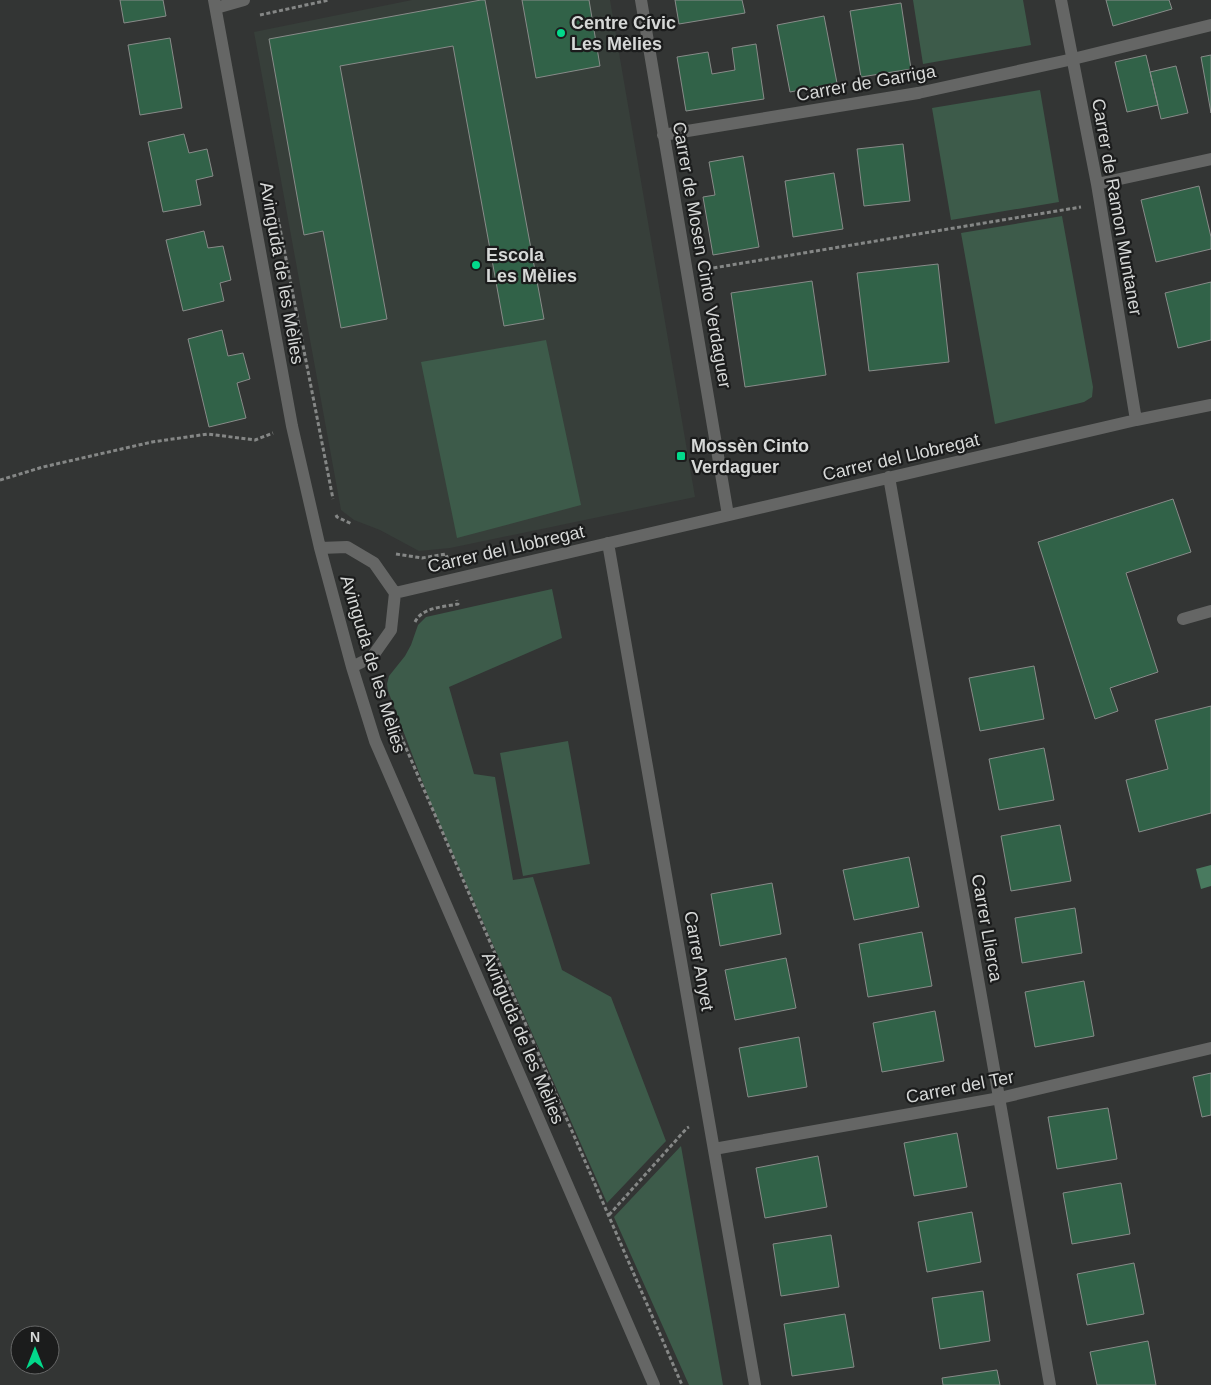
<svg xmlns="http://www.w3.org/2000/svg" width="1211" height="1385" viewBox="0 0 1211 1385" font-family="Helvetica,sans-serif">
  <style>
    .built { fill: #373f3a }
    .green { fill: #3d5b4a }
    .water { fill: #497a5f }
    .building { fill: #316248; stroke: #888b89 }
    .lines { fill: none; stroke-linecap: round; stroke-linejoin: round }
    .path { stroke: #858786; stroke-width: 3; stroke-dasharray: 4 2.5; stroke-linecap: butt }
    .pedestrian { stroke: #656665; stroke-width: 12 }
    .minor { stroke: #656665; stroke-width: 12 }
    .poi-dot { fill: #02d98b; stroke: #1b1c1c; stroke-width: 2 }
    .labels { text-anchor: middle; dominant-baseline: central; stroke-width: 4.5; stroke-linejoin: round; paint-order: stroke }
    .poi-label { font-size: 18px; font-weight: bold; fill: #d6d8d7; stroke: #1b1c1c; text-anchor: start }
    .street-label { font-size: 18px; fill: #d6d8d7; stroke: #1b1c1c }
  </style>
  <rect width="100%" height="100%" fill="#333534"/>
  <path class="built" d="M412 0H610L695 497 450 548 419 551 380 530 354 520 341 510 254 32Z"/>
  <path class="green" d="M913 0H1023L1031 45 923 64Z
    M1040 90 1059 202 951 220 932 108Z
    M1062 216 1093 387 1092 397 1084 402 995 424 961 233Z
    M546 340 581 505 457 538 421 362Z
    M552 589 562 638 449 687 474 774 495 777 513 880 533 877 562 970 611 997 666 1141 607 1203 431 804 388 691 387 684 389 676 405 656 411 645 418 625 426 617Z
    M568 741 590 864 523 876 500 753Z
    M681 1146 723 1385H689L614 1217Z"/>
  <path class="water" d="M1211 865V886L1201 889 1196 869Z"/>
  <path class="building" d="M120 0H163L166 16 124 23Z
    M481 0H485L544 319 504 326 453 46 340 66 387 319 341 328 323 231 304 235 269 39Z
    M522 0H589L600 66 536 78Z
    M675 0H742L745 13 679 24Z
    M1106 0H1169L1172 9 1113 26Z
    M901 3 911 69 861 77 850 11Z
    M824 16 837 83 790 92 777 25Z
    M170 38 182 108 140 115 128 45Z
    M756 44 764 99 686 111 677 57 708 52 712 74 735 70 732 48Z
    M1146 55 1158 105 1127 112 1115 62Z
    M1211 55V113L1201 57Z
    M1176 66 1188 113 1161 119 1150 72Z
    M184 134 189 153 207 149 213 176 196 180 201 205 163 212 148 142Z
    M903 144 910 201 864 206 857 149Z
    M743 156 759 247 713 255 703 197 715 195 709 162Z
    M834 173 843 229 793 237 785 181Z
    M1199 186 1211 237V249L1156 262 1141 200Z
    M204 231 208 248 223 246 231 280 220 283 224 301 183 311 166 240Z
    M938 264 949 362 869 371 857 273Z
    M812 281 826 375 745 387 731 293Z
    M1211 282V340L1178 348 1165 293Z
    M222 330 228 356 243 353 250 379 237 383 246 418 209 427 188 339Z
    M1173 499 1191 552 1126 573 1158 672 1110 688 1118 711 1095 719 1038 542Z
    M1034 666 1044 719 980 731 969 678Z
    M1211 706V813L1139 832 1126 780 1168 769 1155 720Z
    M1044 748 1054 800 999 810 989 759Z
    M1060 825 1071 881 1011 891 1001 836Z
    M909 857 919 907 854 920 843 870Z
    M772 883 781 934 720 946 711 894Z
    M1075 908 1082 953 1022 963 1015 918Z
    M922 932 932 986 868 997 859 944Z
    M786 958 796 1008 735 1020 725 970Z
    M1084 981 1094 1036 1035 1047 1025 992Z
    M935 1011 944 1061 882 1072 873 1023Z
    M799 1037 807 1087 748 1097 739 1048Z
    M1211 1073V1115L1202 1117 1193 1077Z
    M1108 1108 1117 1159 1057 1169 1048 1117Z
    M957 1133 967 1187 914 1196 904 1143Z
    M818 1156 827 1207 765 1218 756 1168Z
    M1121 1183 1130 1234 1072 1244 1063 1193Z
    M972 1212 981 1262 927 1272 918 1222Z
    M831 1235 839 1287 781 1296 773 1244Z
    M1134 1263 1144 1314 1087 1325 1077 1274Z
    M983 1291 990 1341 940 1349 932 1298Z
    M845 1314 854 1367 792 1376 784 1324Z
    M1148 1341 1156 1385H1097L1090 1352Z
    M997 1370 1000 1385H943L942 1378Z"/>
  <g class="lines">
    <path class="path" d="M260 15 329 0
      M278 218 333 499
      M707 269 1081 207
      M0 480 43 467 152 442 208 434 255 440 273 433
      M336 515 337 517 352 524
      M396 554 422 558 446 554 448 560
      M415 622C422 607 444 607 458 604L457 600
      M393 718 682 1385
      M609 1215 687 1128 689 1127"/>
    <path class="pedestrian" d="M918 93 1073 59"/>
    <path class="minor" d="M214 0 292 426 320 548 352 667 375 741 654 1385
      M641 0 728 515
      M1061 0 1097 184 1136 420
      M216 8 244 0
      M1073 59 1211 25
      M663 135 918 93
      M1097 184 1211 159
      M889 477 1050 1385
      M608 543 755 1385
      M320 548 347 547 374 563 395 593 391 630 372 657 352 667
      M395 593 1136 420 1211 405
      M1183 619 1211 611
      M714 1149 1000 1098 1211 1048"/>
  </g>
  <g class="poi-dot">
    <circle cx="561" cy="33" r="5"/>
    <circle cx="476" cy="265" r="5"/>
    <rect x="676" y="451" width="10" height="10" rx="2.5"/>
  </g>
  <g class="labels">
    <g class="poi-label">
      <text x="571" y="23">Centre Cívic<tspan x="571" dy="21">Les Mèlies</tspan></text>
      <text x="486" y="255">Escola<tspan x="486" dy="21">Les Mèlies</tspan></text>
      <text x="691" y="446">Mossèn Cinto<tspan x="691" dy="21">Verdaguer</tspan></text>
    </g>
    <g class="street-label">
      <text transform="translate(866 83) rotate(-10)">Carrer de Garriga</text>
      <text transform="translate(1117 207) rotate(80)">Carrer de Ramon Muntaner</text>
      <text transform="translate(702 255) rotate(80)">Carrer de Mosen Cinto Verdaguer</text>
      <text transform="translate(282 273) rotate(80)">Avinguda de les Mèlies</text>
      <text transform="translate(901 457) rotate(-13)">Carrer del Llobregat</text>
      <text transform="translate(506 549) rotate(-13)">Carrer del Llobregat</text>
      <text transform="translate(373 664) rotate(73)">Avinguda de les Mèlies</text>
      <text transform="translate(987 928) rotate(80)">Carrer Llierca</text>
      <text transform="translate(699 961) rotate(80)">Carrer Anyet</text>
      <text transform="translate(523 1038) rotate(67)">Avinguda de les Mèlies</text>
      <text transform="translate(960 1087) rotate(-11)">Carrer del Ter</text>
    </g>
  </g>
  <g transform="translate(35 1350)"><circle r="24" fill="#1b1c1c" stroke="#666767"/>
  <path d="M0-4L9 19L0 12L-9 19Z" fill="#02d98b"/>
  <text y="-8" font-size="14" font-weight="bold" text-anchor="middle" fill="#d6d8d7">N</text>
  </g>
</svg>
